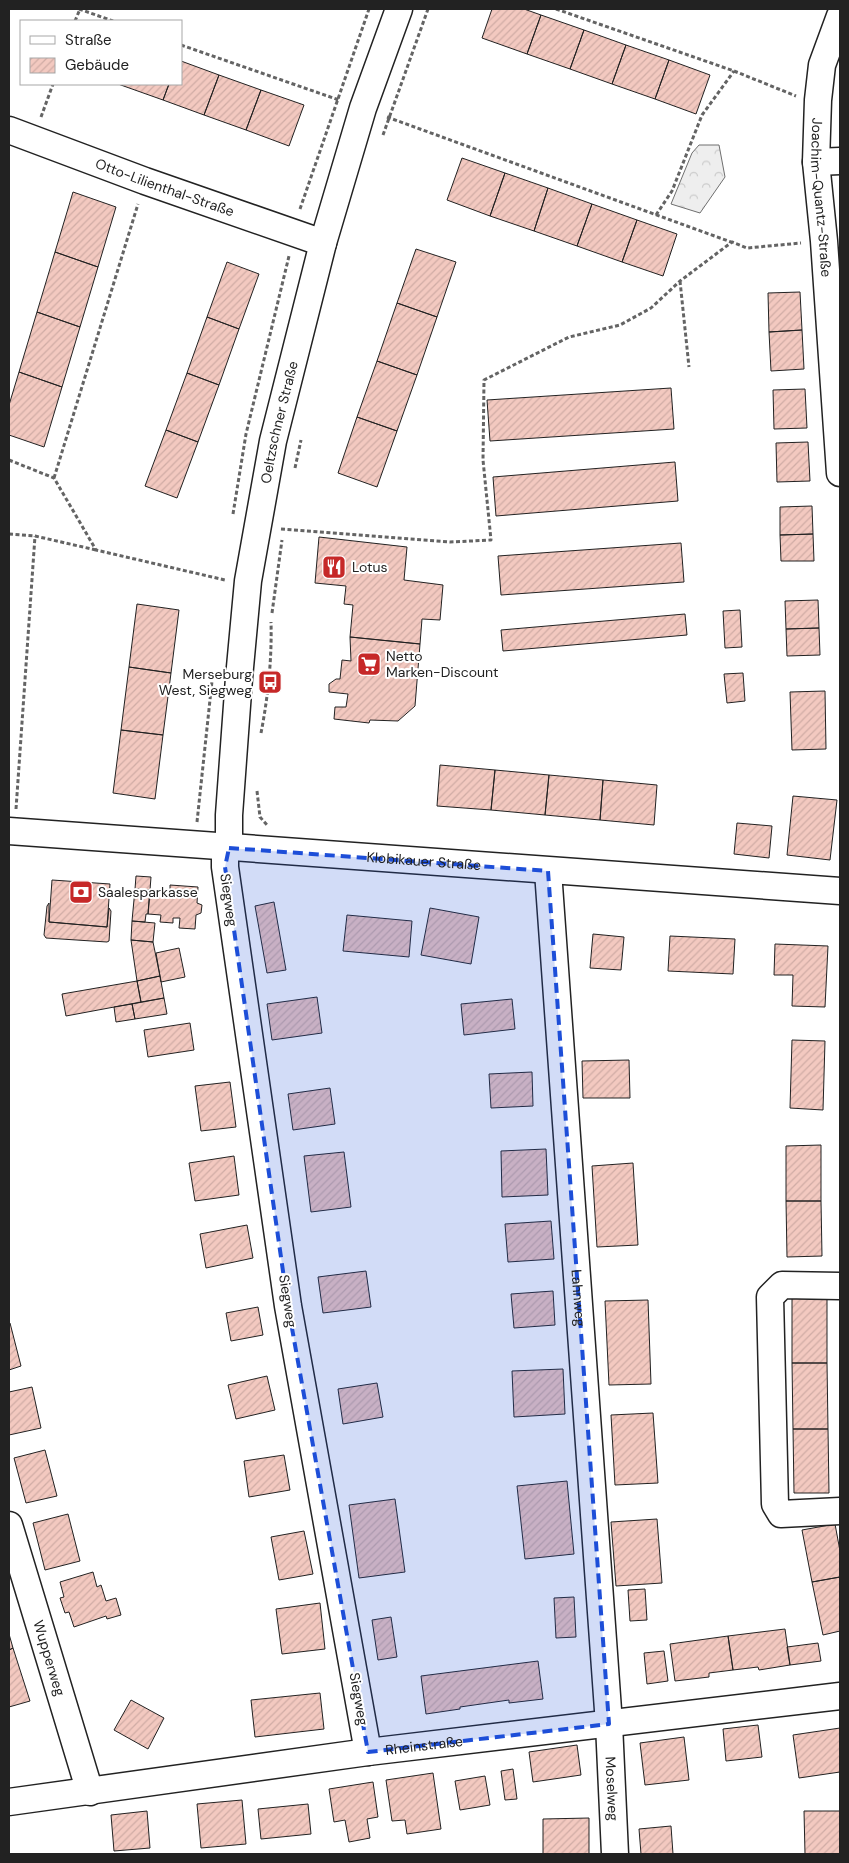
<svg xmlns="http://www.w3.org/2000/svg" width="849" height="1863" viewBox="0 0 849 1863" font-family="'DM Sans',sans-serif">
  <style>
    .park { fill: url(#park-crowns); stroke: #6f6f6f }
    .building { fill: url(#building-hatch); stroke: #222 }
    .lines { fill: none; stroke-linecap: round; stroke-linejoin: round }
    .minor-casing { stroke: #222; stroke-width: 29 }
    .path { stroke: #646464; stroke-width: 3; stroke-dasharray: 4 2.5; stroke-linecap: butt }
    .minor { stroke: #fff; stroke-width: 26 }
    .marked { fill: #1d4ed8; fill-opacity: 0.2; stroke: #1d4ed8; stroke-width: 4; stroke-dasharray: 10 6; stroke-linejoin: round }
    .labels { text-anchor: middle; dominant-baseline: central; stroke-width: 4; stroke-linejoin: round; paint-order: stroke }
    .street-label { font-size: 14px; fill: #222; stroke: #fff }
    .poi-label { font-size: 14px; fill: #222; stroke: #fff; text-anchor: start }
  </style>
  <defs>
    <pattern id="park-crowns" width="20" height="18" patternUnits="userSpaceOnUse" patternTransform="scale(1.25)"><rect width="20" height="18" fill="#eee"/><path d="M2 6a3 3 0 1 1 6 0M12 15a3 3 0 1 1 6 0" fill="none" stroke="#ccc"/></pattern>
    <pattern id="building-hatch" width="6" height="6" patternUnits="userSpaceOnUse" patternTransform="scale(1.25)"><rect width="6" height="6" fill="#f3c9c0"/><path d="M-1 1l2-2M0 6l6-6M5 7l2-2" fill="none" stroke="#d0aca5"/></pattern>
  </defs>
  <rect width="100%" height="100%" fill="#fff"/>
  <path class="park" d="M699 145H719L725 177 700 213 671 204 692 153Z"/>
  <path class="building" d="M492 9H524L541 15 527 54 482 38Z
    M541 15 584 30 570 69 527 54Z
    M584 30 626 45 612 84 570 69Z
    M626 45 669 60 655 99 612 84Z
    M669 60 710 75 696 114 655 99Z
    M181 61 219 75 204 115 163 100 169 84H181Z
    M219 75 261 90 246 130 204 115Z
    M118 84H169L163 100Z
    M261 90 304 105 289 146 246 130Z
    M462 158 505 173 490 216 447 200Z
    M505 173 548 188 534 231 490 216Z
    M548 188 592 204 577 246 534 231Z
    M73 192 116 207 98 267 55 252Z
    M592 204 637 220 622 262 577 246Z
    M637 220 677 234 663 276 622 262Z
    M416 249 456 262 437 317 397 303Z
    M55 252 98 267 80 327 37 312Z
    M227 262 259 274 239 329 207 317Z
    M800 292 802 330 769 332 768 293Z
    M397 303 437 317 417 375 377 361Z
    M37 312 80 327 62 387 19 372Z
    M207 317 239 329 219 385 187 373Z
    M802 330 804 369 771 371 769 332Z
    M377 361 417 375 397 431 357 417Z
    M19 372 62 387 44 447 9 435V405Z
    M187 373 219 385 198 442 166 430Z
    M671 388 674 429 490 441 487 400Z
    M805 389 807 428 774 429 773 390Z
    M357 417 397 431 377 487 338 473Z
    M166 430 198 442 177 498 145 486Z
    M808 442 810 481 777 482 776 443Z
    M675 462 678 501 496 516 493 477Z
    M812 506 813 534 780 535V507Z
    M813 534 814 561H781L780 535Z
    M319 537 407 547 404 580 443 585 440 620 422 619 420 644 350 637 353 605 344 604 346 586 315 583Z
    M681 543 684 582 501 595 498 556Z
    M818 600 819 628 786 629 785 601Z
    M137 604 179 610 171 673 129 667Z
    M740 610 742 647 725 648 723 611Z
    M685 614 687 635 503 651 501 630Z
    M819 628 820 655 787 656 786 629Z
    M350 637 420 644 415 706 398 721 370 720 369 723 334 719 335 707H346L348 694 329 692V684L336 679H340L342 660 351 661Z
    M129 667 171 673 163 735 121 730Z
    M743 673 745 701 727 703 724 674Z
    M825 691 826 749 792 750 790 692Z
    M121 730 163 735 155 799 113 793Z
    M440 765 495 770 491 810 437 806Z
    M495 770 549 775 545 815 491 810Z
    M549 775 603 780 600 820 545 815Z
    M603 780 657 785 654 825 600 820Z
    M793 796 837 800 830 860 787 855Z
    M737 823 772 826 769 858 734 854Z
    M136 876 151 877 150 890 135 889Z
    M52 880 110 884 107 927 49 922Z
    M170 885 198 887 197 903 202 905 201 913 196 915 195 929 179 928 180 918H173V923L160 922 161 915 148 914 150 890 170 891Z
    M135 889 150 890 148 914H146L145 922 132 921Z
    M274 902 286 970 267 973 255 906Z
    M49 903V922L107 927 109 908 111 911 109 941 107 942 46 938 44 935 47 906Z
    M430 908 479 917 471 964 421 955Z
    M347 915 412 921 409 957 343 951Z
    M132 921 155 923 153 942 131 940Z
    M593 934 624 937 621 970 590 968Z
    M670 936 735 939 733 974 668 971Z
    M131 940 153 942 160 976 137 981Z
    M775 944 828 946 825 1007 792 1006 793 975H774Z
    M179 948 185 977 161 982 156 953Z
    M160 976 164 998 141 1002 137 981Z
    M137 981 141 1002 66 1016 62 994Z
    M317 997 322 1033 272 1040 267 1004Z
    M164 998 167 1014 135 1019 132 1004Z
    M512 999 515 1029 464 1035 461 1004Z
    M132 1004 135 1019 116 1022 114 1007Z
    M190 1023 194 1050 148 1057 144 1030Z
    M792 1040 825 1041 823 1110 790 1108Z
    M629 1060 630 1098H583L582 1061Z
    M532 1072 533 1106 491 1108 489 1074Z
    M230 1082 236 1127 201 1131 195 1086Z
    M330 1088 335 1124 293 1130 288 1094Z
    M821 1145V1201H786V1146Z
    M546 1149 548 1195 502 1197 501 1151Z
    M344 1152 351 1207 311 1212 304 1156Z
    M234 1156 239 1195 195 1201 189 1163Z
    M633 1163 638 1245 597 1247 592 1166Z
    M786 1201H821L822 1256 787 1257Z
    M551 1221 554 1259 508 1262 505 1224Z
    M247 1225 253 1258 206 1268 200 1234Z
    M366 1271 371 1307 323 1313 318 1277Z
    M553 1291 555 1325 514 1328 511 1294Z
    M827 1295V1363H792V1296Z
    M648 1300 651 1384 609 1385 605 1301Z
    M258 1307 263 1335 231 1341 226 1313Z
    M10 1323 21 1366 9 1370V1324Z
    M792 1363H827L828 1429H793Z
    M563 1369 565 1414 514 1417 512 1371Z
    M267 1376 275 1410 236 1419 228 1385Z
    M377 1383 383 1417 343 1424 338 1389Z
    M32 1387 41 1428 9 1435V1392Z
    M653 1413 658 1483 615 1485 611 1415Z
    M793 1429H828L829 1493H794Z
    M45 1450 57 1496 26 1503 14 1458Z
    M284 1455 290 1490 249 1497 244 1461Z
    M567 1481 574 1554 525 1559 517 1486Z
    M395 1499 405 1572 359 1578 349 1505Z
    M68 1514 80 1561 45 1570 33 1523Z
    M657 1519 662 1583 616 1586 611 1522Z
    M835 1524 840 1551V1577L812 1582 802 1530Z
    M304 1531 313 1574 279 1580 271 1537Z
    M93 1572 97 1587 101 1585 106 1601 116 1598 121 1615 107 1619 106 1616 74 1627 69 1612 65 1613 60 1598 64 1597 60 1582Z
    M840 1577V1631L823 1635 812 1582Z
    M645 1589 647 1620 630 1621 628 1590Z
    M574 1597 576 1637 556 1638 554 1598Z
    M320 1603 325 1649 282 1654 276 1609Z
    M391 1617 397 1657 378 1660 372 1620Z
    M785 1629 790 1665 759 1670 758 1667 733 1670 728 1636Z
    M9 1634 13 1648 9 1650Z
    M728 1636 733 1670 709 1673V1677L675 1681 670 1644Z
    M818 1643 821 1661 790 1665 787 1647Z
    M13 1648 30 1701 9 1707V1650Z
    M664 1651 668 1681 647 1684 644 1653Z
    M538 1661 543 1699 509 1703V1700L460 1707V1709L426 1714 421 1676Z
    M320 1693 324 1729 255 1737 251 1700Z
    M131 1700 164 1718 148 1749 114 1730Z
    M758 1725 762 1757 726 1761 723 1729Z
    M840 1728V1772L799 1778 793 1735Z
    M684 1737 689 1780 645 1785 640 1743Z
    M577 1745 581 1775 533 1782 529 1752Z
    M513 1769 517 1799 505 1800 501 1771Z
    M433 1773 441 1829 407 1834 405 1820 392 1821 386 1780Z
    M485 1776 490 1805 460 1810 455 1781Z
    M373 1782 378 1817 367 1819 370 1838 349 1842 345 1820 334 1822 329 1789Z
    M242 1800 246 1844 201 1848 197 1804Z
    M308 1804 311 1834 261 1839 258 1809Z
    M147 1811 150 1848 114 1851 111 1815Z
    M804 1811H840V1854H805Z
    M589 1818V1854H543V1819Z
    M671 1826 673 1854H641L639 1829Z"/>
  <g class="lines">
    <g class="minor-casing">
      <g id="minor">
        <path id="s1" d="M840 16 822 65 818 100 816 162 824 241 840 473"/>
        <path id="s2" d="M9 130 145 181 323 243"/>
        <path d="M816 162 840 161"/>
        <path id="s3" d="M9 831 840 891"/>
        <path id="s4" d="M548 871 609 1724 615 1854"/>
        <path d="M840 1286 782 1285 770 1297 775 1504 781 1514 840 1511"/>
        <path id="s5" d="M9 1525 90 1792"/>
        <path id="s6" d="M368 1752 288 1306 225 867V858L229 848V815L239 678 248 581 273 441 323 243 363 108 399 9"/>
        <path id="s7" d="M9 1802 368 1752 840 1696"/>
      </g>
    </g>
    <path class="path" d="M79 9 113 21
      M556 9 734 71 796 96
      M75 21 80 9
      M181 45 339 100
      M41 117 53 84
      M387 117 731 242
      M383 135 428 9
      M300 209 369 9
      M656 215 672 191 702 115 734 71
      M680 281 689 367
      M9 460 54 478 96 550 225 580
      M295 468 301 440
      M54 478 138 204
      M233 514 246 434 289 256
      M281 529 450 542 491 540 483 460 484 380 569 337 620 325 651 308 680 281 732 242 747 248 801 243
      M9 534 35 536 96 550
      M272 613 282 540
      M261 733C268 697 272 659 271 622
      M257 791 260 817 267 825
      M16 809 35 536
      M197 822 212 681"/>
    <use href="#minor" class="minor"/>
  </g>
  <path class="marked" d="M229 848 548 871 609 1724 368 1752 288 1306 225 867Z"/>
  <defs>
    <g id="restaurant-square" transform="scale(1.25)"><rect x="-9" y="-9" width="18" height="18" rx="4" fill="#c62828" stroke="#fff"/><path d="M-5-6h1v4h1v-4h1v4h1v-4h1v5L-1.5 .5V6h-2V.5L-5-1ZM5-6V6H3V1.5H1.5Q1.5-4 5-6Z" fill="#fff"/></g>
    <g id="supermarket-square" transform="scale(1.25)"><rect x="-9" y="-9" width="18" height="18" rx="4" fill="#c62828" stroke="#fff"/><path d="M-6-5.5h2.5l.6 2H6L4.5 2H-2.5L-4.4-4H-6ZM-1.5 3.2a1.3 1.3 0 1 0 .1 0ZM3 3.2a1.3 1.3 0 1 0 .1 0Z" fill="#fff"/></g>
    <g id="bus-square" transform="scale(1.25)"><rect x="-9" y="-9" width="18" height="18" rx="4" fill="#c62828" stroke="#fff"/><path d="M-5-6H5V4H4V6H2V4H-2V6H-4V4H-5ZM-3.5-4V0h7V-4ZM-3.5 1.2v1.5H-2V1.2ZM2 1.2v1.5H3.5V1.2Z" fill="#fff"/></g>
    <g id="bank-square" transform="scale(1.25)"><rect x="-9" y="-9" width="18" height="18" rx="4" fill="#c62828" stroke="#fff"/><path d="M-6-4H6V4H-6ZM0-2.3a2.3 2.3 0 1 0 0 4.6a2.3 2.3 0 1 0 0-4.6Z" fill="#fff"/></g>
  </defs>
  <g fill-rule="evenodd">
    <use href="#restaurant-square" x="334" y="567"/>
    <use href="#supermarket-square" x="369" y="664"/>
    <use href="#bus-square" x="270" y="682"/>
    <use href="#bank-square" x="81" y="892"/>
  </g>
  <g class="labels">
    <g class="street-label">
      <text stroke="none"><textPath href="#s2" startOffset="166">Otto-Lilienthal-Straße</textPath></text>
      <text stroke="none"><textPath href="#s1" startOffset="185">Joachim-Quantz-Straße</textPath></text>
      <text stroke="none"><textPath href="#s6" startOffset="1346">Oeltzschner Straße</textPath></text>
      <text stroke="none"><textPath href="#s3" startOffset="416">Klobikauer Straße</textPath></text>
      <text transform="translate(229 900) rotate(82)">Siegweg</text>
      <text stroke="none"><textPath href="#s4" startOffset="428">Lahnweg</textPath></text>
      <text transform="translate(288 1301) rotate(81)">Siegweg</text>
      <text stroke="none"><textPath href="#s5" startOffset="139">Wupperweg</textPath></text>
      <text transform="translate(359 1699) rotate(80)">Siegweg</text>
      <text stroke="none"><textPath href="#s7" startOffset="419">Rheinstraße</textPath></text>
      <text stroke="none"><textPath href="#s4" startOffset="920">Moselweg</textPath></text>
    </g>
    <g class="poi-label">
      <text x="352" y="567">Lotus</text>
      <text x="386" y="656">Netto<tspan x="386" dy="16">Marken-Discount</tspan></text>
      <text x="252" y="674" text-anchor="end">Merseburg<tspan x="252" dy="16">West, Siegweg</tspan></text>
      <text x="98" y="892">Saalesparkasse</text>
    </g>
  </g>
  <rect width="849" height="1863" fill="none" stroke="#222222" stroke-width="20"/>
  <rect x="20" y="20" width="162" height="65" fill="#ffffff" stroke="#a7a7a7"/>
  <rect x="30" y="36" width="25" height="8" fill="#ffffff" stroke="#a7a7a7"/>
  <text x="65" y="45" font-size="15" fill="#222222">Straße</text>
  <rect x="30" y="58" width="25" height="15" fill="url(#building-hatch)" stroke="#a7a7a7"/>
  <text x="65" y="70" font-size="15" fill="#222222">Gebäude</text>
</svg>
